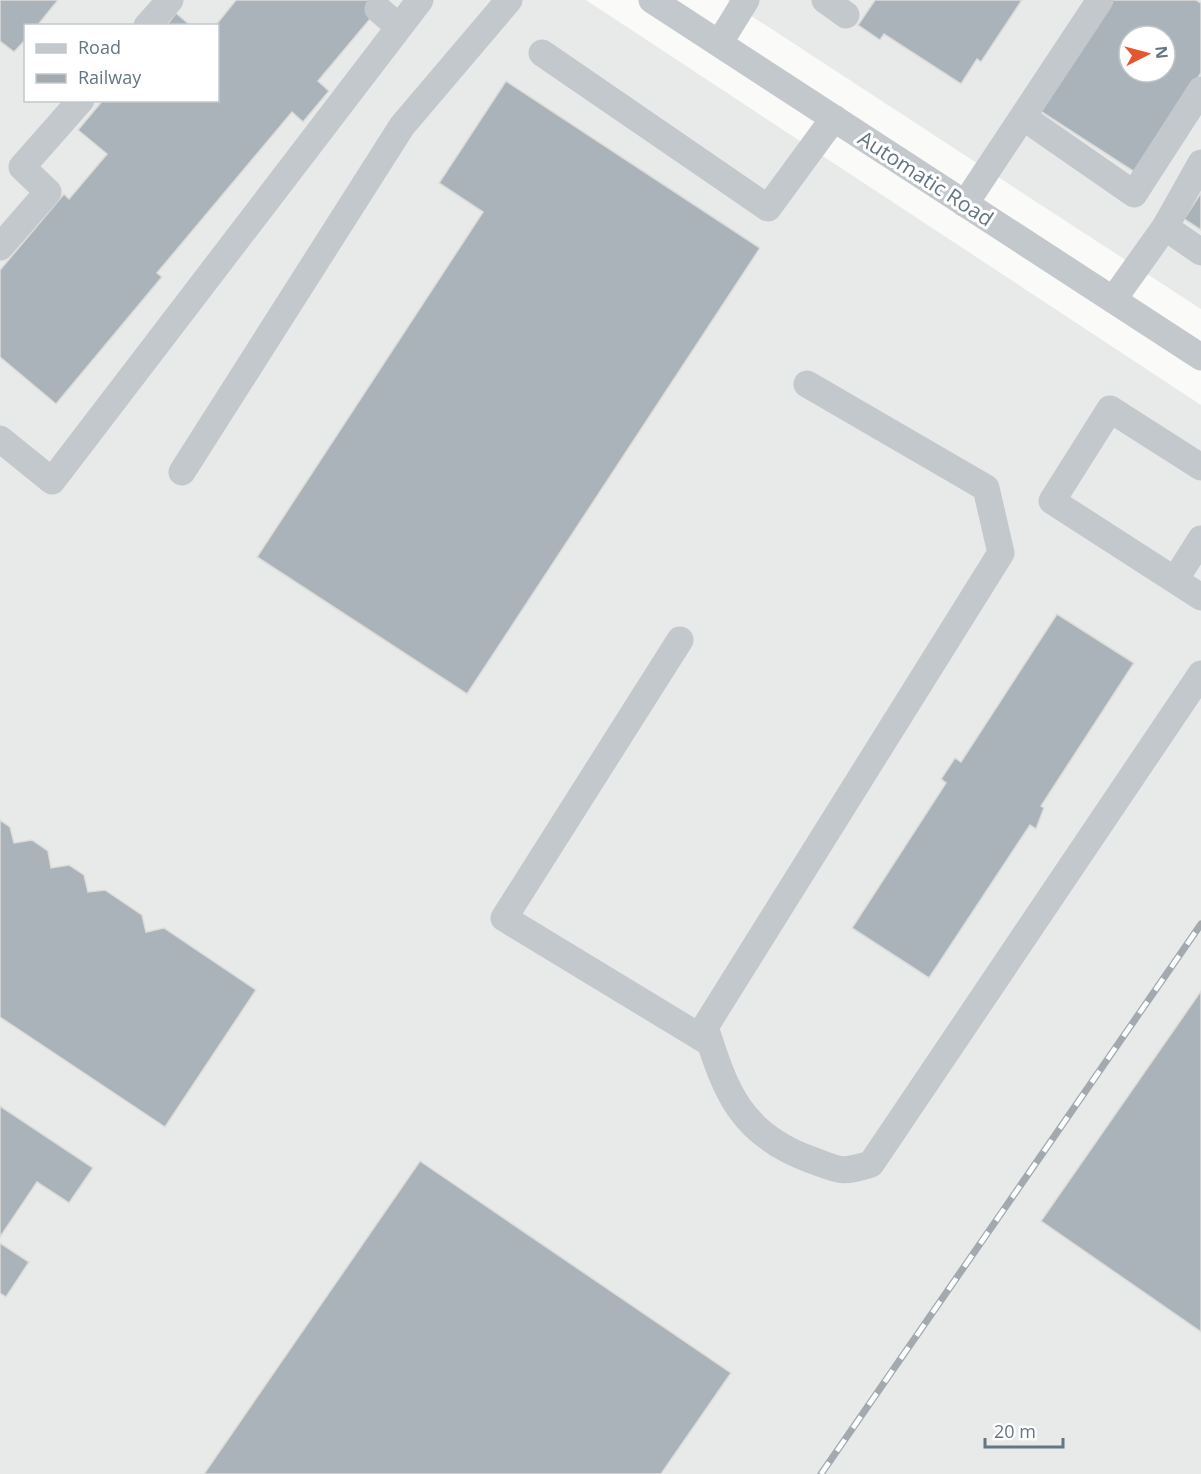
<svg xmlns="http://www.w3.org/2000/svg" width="1201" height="1474" viewBox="0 0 1201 1474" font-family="'Open Sans',sans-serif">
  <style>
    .built { fill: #e8e9e9; fill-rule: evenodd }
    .building { fill: #aab3b9; stroke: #dcdcda; stroke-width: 1.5; fill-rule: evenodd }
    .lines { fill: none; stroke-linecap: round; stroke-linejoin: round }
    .minor { stroke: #c3c8cc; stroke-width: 27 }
    .rail-casing { stroke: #a2aab0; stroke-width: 7 }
    .rail { stroke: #fff; stroke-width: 4.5; stroke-dasharray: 14; stroke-linecap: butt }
    .labels { text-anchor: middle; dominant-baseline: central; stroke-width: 6; stroke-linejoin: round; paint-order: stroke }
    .street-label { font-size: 21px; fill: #657683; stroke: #fff }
  </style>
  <rect width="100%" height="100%" fill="#fafaf8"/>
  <path class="built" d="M0 0H586L1201 405V1474H0ZM26 26H218V100H26Z
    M727 0H1201V309L1044 207ZM1129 36H1165V72H1129Z"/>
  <path class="building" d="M0 0H58L37 26H26V39L14 52 0 41Z
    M236 0H386L318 81 329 91 303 122 292 112 157 273 162 277 56 404 0 357V270L64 194 69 199 107 154 78 130 103 100H218V26H215Z
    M875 0H1022L981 62 977 59 961 84 884 34 880 40 858 25Z
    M1108 0H1196L1201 3V73L1136 173 1037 109ZM1129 36H1165V72H1129Z
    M176 13 191 26H166Z
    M506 81 760 248 467 694 257 557 483 212 439 183Z
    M1201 193V230L1184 219Z
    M1057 614 1134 663 1041 806 1044 808 1036 829 1030 825 929 978 852 928 946 783 941 779 955 758 961 762Z
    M0 820 10 827 14 843 32 840 48 851 51 868 69 865 84 875 88 892 105 890 142 915 146 932 164 928 256 990 165 1127 0 1017Z
    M1201 991V1332L1041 1221Z
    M0 1106 93 1168 69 1203 37 1182 0 1237Z
    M420 1161 731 1373 661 1474H204Z
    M0 1243 29 1262 6 1297 0 1293Z"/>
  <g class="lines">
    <path class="minor" d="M652 0 1201 357
      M825 0 846 15
      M378 9 399 27
      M147 26 170 0
      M720 42 746 0
      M542 53 768 208 834 118
      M1023 117 1134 194 1201 90
      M965 204 1100 0
      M1165 227 1201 252
      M0 247 48 192 22 167 81 100
      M1113 300 1165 227 1201 163
      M807 384 986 488 1001 553 705 1027C726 1092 740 1133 809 1159 840 1170 839 1174 871 1164L1201 674
      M0 439 52 481 420 0
      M1201 467 1110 409 1052 501 1201 597
      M182 472 402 126 509 0
      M1175 580 1201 539
      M680 640 504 918 710 1043"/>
    <g class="rail-casing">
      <path id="rail" d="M821 1474 1201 924"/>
    </g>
    <use href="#rail" class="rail"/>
  </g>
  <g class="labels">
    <g class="street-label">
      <text transform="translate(926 178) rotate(33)">Automatic Road</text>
    </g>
  </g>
  <rect x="24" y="24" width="195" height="78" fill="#ffffff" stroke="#c1c8cd" stroke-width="1.5"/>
  <rect x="36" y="44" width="30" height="9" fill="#c3c8cc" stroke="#c1c8cd" stroke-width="1.5"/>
  <text x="78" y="54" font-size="18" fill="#657683">Road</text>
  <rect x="36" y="74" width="30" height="9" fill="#a2aab0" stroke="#c1c8cd" stroke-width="1.5"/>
  <text x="78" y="84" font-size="18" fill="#657683">Railway</text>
  <g transform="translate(1147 54) rotate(84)"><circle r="28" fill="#ffffff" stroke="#c1c8cd" stroke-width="1.5"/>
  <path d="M0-4.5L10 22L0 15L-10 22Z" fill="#e4572e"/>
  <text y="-9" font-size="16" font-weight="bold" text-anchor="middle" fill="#657683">N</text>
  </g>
  <path d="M985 1438v9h78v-9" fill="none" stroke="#657683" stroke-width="3"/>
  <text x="994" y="1438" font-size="18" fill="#657683" stroke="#ffffff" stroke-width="4.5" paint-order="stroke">20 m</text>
</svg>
